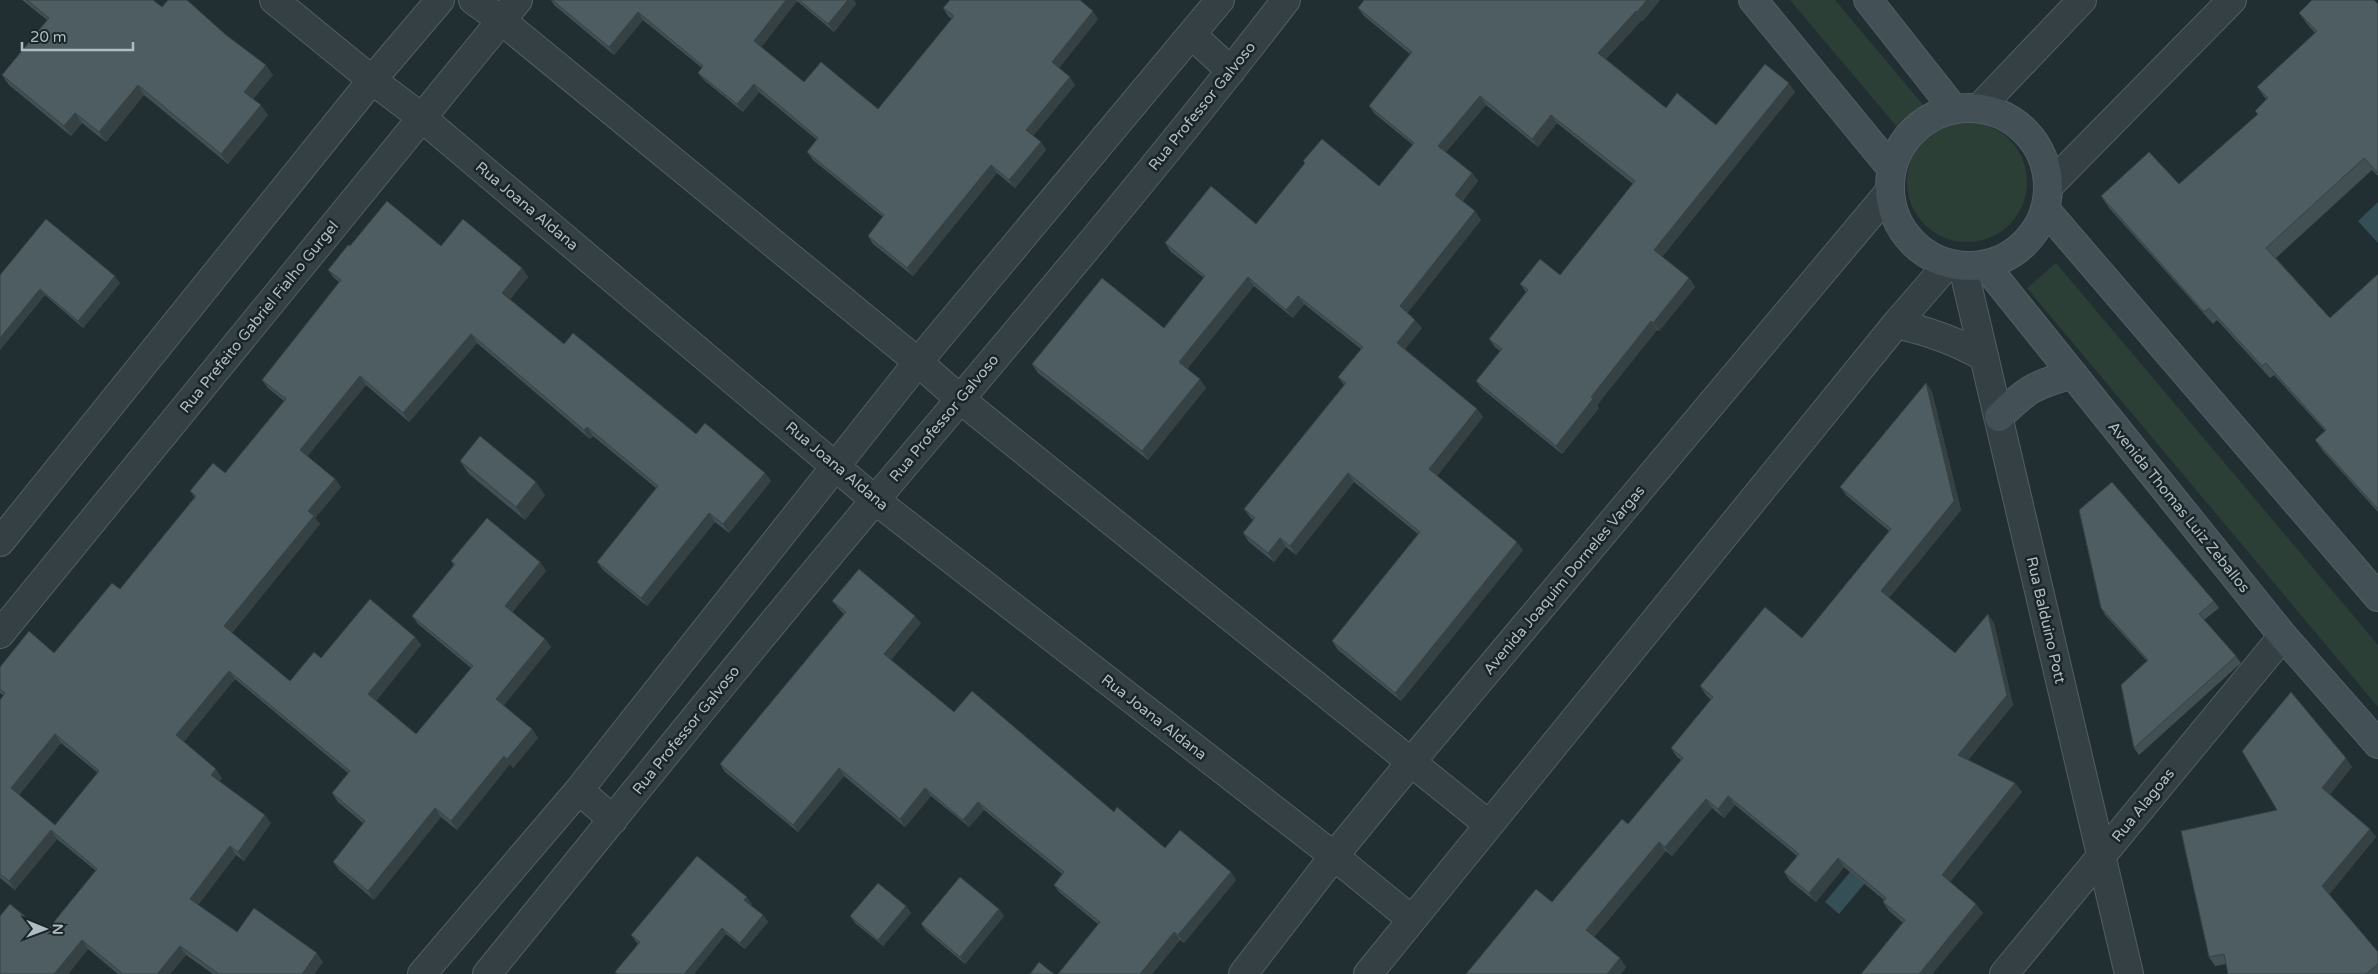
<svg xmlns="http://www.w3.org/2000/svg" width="2378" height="974" viewBox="0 0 2378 974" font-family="'Varela Round',sans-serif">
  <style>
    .green { fill: #2c3f37 }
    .water { fill: #354f56 }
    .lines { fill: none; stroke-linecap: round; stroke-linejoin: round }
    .minor-casing { stroke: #525e62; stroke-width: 30 }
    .tertiary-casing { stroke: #525e62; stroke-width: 30 }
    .secondary-casing { stroke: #525e62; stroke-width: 30 }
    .minor { stroke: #344044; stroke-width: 28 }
    .tertiary { stroke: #344044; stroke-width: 28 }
    .secondary { stroke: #435156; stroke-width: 28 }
    .wall { fill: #425053; fill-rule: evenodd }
    .shaded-wall { fill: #364144 }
    .building { fill: #4d5d61; stroke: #364144; fill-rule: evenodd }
    .labels { text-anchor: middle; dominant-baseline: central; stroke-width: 5; stroke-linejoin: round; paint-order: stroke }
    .street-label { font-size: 15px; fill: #afbcc1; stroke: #1a2528 }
  </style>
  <rect width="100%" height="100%" fill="#212f33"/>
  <path class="green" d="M1790 0H1835L1924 106 1898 128Z
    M1907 182a60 60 0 1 1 120 0a60 60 0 1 1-120 0Z
    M2056 263 2378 645V707L2027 288Z"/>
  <path class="water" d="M2378 202V243L2358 221Z
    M1851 871 1865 883 1839 914 1825 902Z"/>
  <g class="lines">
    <g class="minor-casing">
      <path id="minor" d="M274 0 372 80 421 117 875 500 1334 856 1411 919
        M473 0 501 20 918 362 961 400 1488 824
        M1192 35 1231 71
        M1963 267 2129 974
        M0 542 372 80 440 0
        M0 634 518 0
        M579 790 613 820
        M422 974 579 790 918 362 1220 0
        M487 974C617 815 744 655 876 499 1015 334 1155 170 1286 0
        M2004 974 2283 636"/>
    </g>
    <g class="tertiary-casing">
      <path id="tertiary" d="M1979 108 2082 0
        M2049 186 2232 0
        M1896 324C1928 331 1956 341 1984 357
        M1243 974 1334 856 1411 762 1890 191
        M1368 974 1896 324 1948 264"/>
    </g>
    <g class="secondary-casing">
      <path id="secondary" d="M1753 0 1892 169
        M1868 0 1954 109
        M1890 187a79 79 0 1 1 158 0a79 79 0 1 1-158 0Z
        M2045 209 2378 597
        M1985 265 2283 636 2378 744
        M1999 417C2027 389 2034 385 2073 374"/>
    </g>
    <use href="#minor" class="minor"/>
    <use href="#tertiary" class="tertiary"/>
    <use href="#secondary" class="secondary"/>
  </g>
  <path class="wall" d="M22 0H153L162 7 226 35 273 75 253 99 268 115 228 164 144 95 106 142 82 123 71 136 9 85 2 75 47 20Z
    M551 0H854L856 4 834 32 797 1 761 47 804 82 878 109 952 19 948 16 943 8 1098 19 1059 68 1075 85 1033 136 1041 142 1046 150 1015 188 997 173 913 276 873 244 868 236 883 217 813 160 807 152 817 140 759 92 743 112 704 80 698 73 702 68 643 20 614 55 554 5Z
    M1660 0 1643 21 1642 20 1606 59 1666 108 1716 125 1795 92 1662 257 1689 278 1695 287 1659 331 1657 330 1597 405 1599 408 1562 454 1482 389 1476 381 1500 351 1495 347 1489 339 1526 292 1520 284 1560 275 1633 184 1557 123 1538 147 1486 105 1446 152 1472 173 1478 181 1462 201 1481 220 1407 313 1422 328 1405 349 1477 409 1483 417 1437 476 1523 550 1401 701 1338 650 1332 641 1418 534 1354 482 1296 555 1286 547 1274 562 1249 542 1243 533 1253 520 1250 517 1244 509 1344 385 1338 377 1361 349 1304 304 1293 318 1254 286 1187 369 1206 388 1148 460 1038 373 1032 364 1164 328 1204 278 1171 252 1165 243 1256 224 1305 164 1303 161 1379 186 1413 145 1375 114 1369 106 1410 54 1364 16 1358 8Z
    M2378 4V176L2372 170 2276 258 2330 318 2378 274V512L2323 451 2315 440 2325 431 2274 375 2270 378 2217 320 2213 324 2109 208 2101 196 2179 184 2258 115 2255 111 2266 99 2257 87 2315 33 2308 25 2299 13Z
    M350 246H441L522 268 528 277 510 299 564 344 696 434 765 473 771 481 729 533 715 522 647 606 603 570 597 562 656 488 593 436 590 439 477 343 409 422 366 385 307 456 335 479 341 487 315 518 320 524 232 633 290 681 321 658 415 637 421 645 376 701 416 734 471 668 418 624 412 616 454 566 451 561 540 562 546 571 512 612 545 639 551 647 503 706 532 729 538 738 513 768 510 764 457 830 441 817 374 900 339 870 333 862 364 824 338 802 332 793 348 773 235 679 183 742 222 778 219 781 271 823 244 861 236 855 198 905 237 932 323 962 314 974H213L186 955 170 974H118L88 949 68 974H0L45 933 96 871 57 839 15 890 0 878V700L4 696 0 693V667L54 653 120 589 195 498 190 491 225 473 284 401 268 388 262 380 339 282 334 278 328 270ZM61 743 98 773 55 825 19 795Z
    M0 275 120 283 83 328 45 295 0 350Z
    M1926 383 1932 392 1961 510 1889 598 1955 653 1994 623 2013 705 1968 760 2015 783 2022 792 1950 882 1983 913 1932 974H1861L1903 923 1889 911 1883 902 1884 900 1844 867 1816 902 1790 881 1784 872 1797 856 1735 805 1724 818 1712 808 1672 856 1666 851 1594 937 1626 967 1621 974H1466L1552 902 1628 824 1681 760 1677 757 1671 748 1711 700 1706 695 1700 686 1802 638 1889 531 1847 496 1840 487Z
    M460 461 545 495 525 520 469 474Z
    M832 601 921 623 891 660 954 712 1114 812 1165 848 1236 880 1184 943 1180 940 1152 974H1058L1098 924 1059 892 1054 885 1062 874 984 810 969 827 931 796 905 827 844 776 798 832 725 772 720 764 844 614 838 608Z
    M2214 601 2219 608 2204 620 2236 656 2241 663 2139 755 2134 748 2147 661 2105 615 2101 608Z
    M2352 767 2330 794 2376 837 2329 894 2378 952V974H2228L2226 964 2215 966 2209 957 2277 810Z
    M752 904 750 905 763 915 768 922 745 949 726 934 694 974H617L615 972 638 944 631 935Z
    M906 906 911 913 883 946 855 923 850 916Z
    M999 909 1004 916 965 964 926 931 921 924Z"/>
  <path class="shaded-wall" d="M786 0H796L797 1 760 49 754 41Z
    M848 0H854L856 4 834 32 828 24Z
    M1647 0H1660L1643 21 1637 12Z
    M1093 11 1098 19 1057 70 1052 62Z
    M1636 11 1642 20 1604 61 1598 53Z
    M638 12 643 20 614 55 609 47Z
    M266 65 273 75 251 102 244 92Z
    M1070 77 1075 85 1032 137 1026 130Z
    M1789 83 1795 92 1660 259 1654 250Z
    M754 84 759 92 743 112 737 104Z
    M138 85 144 95 106 142 99 132Z
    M1480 96 1486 105 1444 154 1438 146Z
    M261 105 268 115 228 164 221 154Z
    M75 113 82 123 71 136 64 126Z
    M1551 115 1557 123 1538 147 1532 139Z
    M1041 142 1046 150 1015 188 1009 180Z
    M991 165 997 173 913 276 907 268Z
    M1472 173 1478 181 1461 204 1455 195Z
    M1475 211 1481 220 1406 315 1400 306Z
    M522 268 528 277 508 302 502 293Z
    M115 276 120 283 83 328 78 321Z
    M1248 277 1254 286 1185 371 1179 362Z
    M1689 278 1695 287 1659 331 1653 323Z
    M40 289 45 295 0 350V338Z
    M1298 296 1304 304 1293 318 1286 310Z
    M1415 320 1422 328 1403 351 1397 343Z
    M1651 321 1657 330 1597 405 1599 408 1562 454 1556 446 1591 397Z
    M471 334 477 343 409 422 403 413Z
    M360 376 366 385 306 458 300 450Z
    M1200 379 1206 388 1148 460 1142 451Z
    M1926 383 1932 392 1961 510 1887 600 1881 591Z
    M1477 409 1483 417 1435 478 1429 469Z
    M587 427 593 436 590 439 584 430Z
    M765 473 771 481 729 533 723 524Z
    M1348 473 1354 482 1296 555 1290 546Z
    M335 479 341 487 315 518 320 524 230 635 224 626 308 511Z
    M536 482 545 495 525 520 516 507Z
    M709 513 715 522 647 606 641 598Z
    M1280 538 1286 547 1274 562 1268 553Z
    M1517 542 1523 550 1401 701 1395 693Z
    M540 562 546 571 511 614 505 606Z
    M1988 614 1994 623 2013 705 1964 764 1958 755Z
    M915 616 921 623 889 662 884 654Z
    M415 637 421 645 374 703 368 694Z
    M545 639 551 647 502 708 496 699Z
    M229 671 235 679 182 744 176 735Z
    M532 729 538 738 513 768 507 759Z
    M55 734 61 743 17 797 11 788Z
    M504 756 510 764 457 830 451 821Z
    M2346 758 2352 767 2328 797 2322 788Z
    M839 768 844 776 798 832 793 825Z
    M216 769 222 778 217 784 211 775Z
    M2015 783 2022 792 1948 884 1942 875Z
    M925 788 931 796 905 827 900 819Z
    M1728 796 1735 805 1724 818 1718 809Z
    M1706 799 1712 808 1672 856 1665 847Z
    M978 802 984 810 969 827 963 820Z
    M435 808 441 817 374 900 368 891Z
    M265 815 271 823 244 861 238 852Z
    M2370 829 2376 837 2329 895 2322 886Z
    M51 830 57 839 15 890 9 881Z
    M1659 842 1666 851 1592 939 1586 930Z
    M230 846 236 855 196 907 190 899Z
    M1838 858 1844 867 1816 902 1809 893Z
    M1231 872 1236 880 1184 943 1178 935Z
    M747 897 752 904 749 907 744 900Z
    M1976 904 1983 913 1932 974H1919Z
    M906 906 911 913 883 946 878 940Z
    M999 909 1004 916 965 964 960 957Z
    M763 915 768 922 745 949 740 943Z
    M722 928 726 934 694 974H684Z
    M1174 932 1180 940 1152 974H1140Z
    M82 940 88 949 68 974H54Z
    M180 946 186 955 170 974H157Z
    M317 953 323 962 314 974H302Z
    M1620 958 1626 967 1621 974H1607Z"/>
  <path class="building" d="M27 0H153L162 7 168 0H187L226 35 266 65 244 92 261 105 221 154 138 85 99 132 75 113 64 126 2 75 49 18Z
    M552 0H786L754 41 804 82 821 62 878 109 954 16 943 8 950 0H1080L1093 11 1052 62 1070 77 1026 130 1041 142 1009 180 991 165 907 268 868 236 884 215 807 152 818 138 754 84 737 104 698 73 703 66 638 12 609 47Z
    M799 0H848L828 24Z
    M1364 0H1647L1637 12 1636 11 1598 53 1666 108 1677 93 1716 125 1765 64 1789 83 1654 250 1689 278 1653 323 1651 321 1591 397 1593 399 1556 446 1476 381 1502 349 1489 339 1528 290 1520 284 1540 259 1560 275 1635 181 1551 115 1532 139 1480 96 1438 146 1472 173 1455 195 1475 211 1400 306 1415 320 1397 343 1477 409 1429 469 1517 542 1395 693 1332 641 1420 532 1348 473 1290 546 1280 538 1268 553 1243 533 1255 518 1244 509 1346 383 1338 377 1363 347 1298 296 1286 310 1248 277 1179 362 1200 379 1142 451 1032 364 1102 278 1164 328 1205 276 1165 243 1211 186 1256 224 1305 163 1303 161 1322 139 1379 186 1414 143 1369 106 1412 52 1358 8Z
    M2312 0H2374L2378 4V173L2364 158 2266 248 2330 318 2378 274V509L2315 440 2326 430 2266 363 2262 366 2209 308 2204 312 2101 196 2149 152 2179 184 2258 114 2255 111 2268 98 2257 87 2317 31 2299 13Z
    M387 201 441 246 463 219 522 268 502 293 564 344 573 333 696 434 705 423 765 473 723 524 709 513 641 598 597 562 658 486 587 427 584 430 471 334 403 413 360 376 300 450 335 479 308 511 314 516 224 626 290 681 314 652 321 658 370 599 415 637 368 694 416 734 473 666 412 616 455 564 451 561 487 518 540 562 505 606 545 639 496 699 532 729 507 759 504 756 451 821 435 808 368 891 333 862 365 821 332 793 350 771 229 671 176 735 216 769 211 775 265 815 238 852 230 846 190 899 237 932 254 908 317 953 302 974H219L180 946 157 974H123L82 940 54 974H0V916L10 904 45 933 97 869 51 830 9 881 0 874V700L5 693 0 689V667L29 631 54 653 112 583 120 589 196 496 190 491 213 463 225 473 286 399 262 380 341 280 328 270 348 245 350 246ZM55 734 99 771 55 825 11 788Z
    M46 219 115 276 78 321 40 289 0 338V275Z
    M1926 383 1954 501 1881 591 1955 653 1988 614 2007 695 1958 755 2015 783 1942 875 1976 904 1919 974H1861L1905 920 1883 902 1886 898 1838 858 1809 893 1784 872 1799 854 1728 796 1718 809 1706 799 1665 847 1659 842 1586 930 1620 958 1607 974H1466L1536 889 1552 902 1622 819 1628 824 1683 758 1671 748 1713 697 1700 686 1765 607 1802 638 1891 529 1840 487Z
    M480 436 536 482 516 507 460 461Z
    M2112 482 2214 601 2199 614 2236 656 2134 748 2121 685 2148 660 2101 608 2079 510Z
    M859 569 915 616 884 654 954 712 972 691 1114 812 1117 807 1165 848 1180 830 1231 872 1178 935 1174 932 1140 974H1058L1100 922 1054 885 1064 872 978 802 963 820 925 788 900 819 839 768 793 825 720 764 846 612 832 601Z
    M2291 692 2346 758 2322 788 2370 829 2322 886 2378 952V964L2366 974H2228L2224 954 2209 957 2181 831 2277 810 2242 751Z
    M697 856 747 897 744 900 763 915 740 943 722 928 684 974H618L615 972 640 942 631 935Z
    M960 877 999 909 960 957 921 924Z
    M878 883 906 906 878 940 850 916Z
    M1039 962 1054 974H1030Z"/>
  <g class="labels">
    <g class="street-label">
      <text transform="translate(1202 106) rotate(-51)">Rua Professor Galvoso</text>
      <text transform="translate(527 206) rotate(40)">Rua Joana Aldana</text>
      <text transform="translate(259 317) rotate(-51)">Rua Prefeito Gabriel Fialho Gurgel</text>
      <text transform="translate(944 418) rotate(-50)">Rua Professor Galvoso</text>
      <text transform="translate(837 466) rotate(40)">Rua Joana Aldana</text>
      <text transform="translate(2179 507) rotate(51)">Avenida Thomas Luiz Zeballos</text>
      <text transform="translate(1564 580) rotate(-50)">Avenida Joaquim Dorneles Vargas</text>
      <text transform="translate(2046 620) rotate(77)">Rua Balduino Pott</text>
      <text transform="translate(1154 717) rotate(38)">Rua Joana Aldana</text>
      <text transform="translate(686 730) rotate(-51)">Rua Professor Galvoso</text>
      <text transform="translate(2143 805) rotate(-51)">Rua Alagoas</text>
    </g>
  </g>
  <g transform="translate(45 929) rotate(91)" stroke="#1a2528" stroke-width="4" paint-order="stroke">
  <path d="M0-4L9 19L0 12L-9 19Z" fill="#afbcc1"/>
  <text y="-8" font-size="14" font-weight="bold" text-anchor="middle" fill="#afbcc1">N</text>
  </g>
  <path d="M22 42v8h111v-8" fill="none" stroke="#afbcc1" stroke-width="2.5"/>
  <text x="30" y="42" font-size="15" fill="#afbcc1" stroke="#1a2528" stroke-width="4" paint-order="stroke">20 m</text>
</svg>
